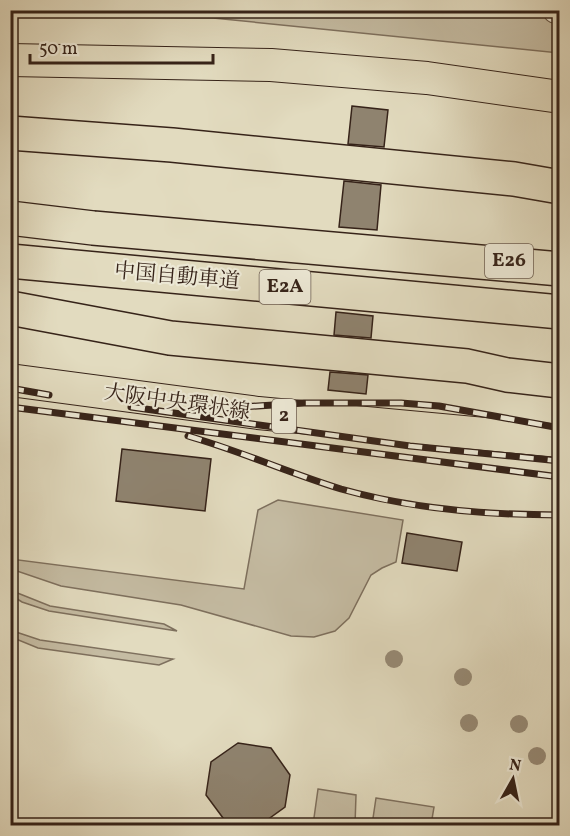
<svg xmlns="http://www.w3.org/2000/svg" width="570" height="836" viewBox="0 0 570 836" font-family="Vollkorn,'Noto Serif JP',serif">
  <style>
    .green { fill: #c5bca3; stroke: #7e705e; stroke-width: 1.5 }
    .building { fill: #8f836f; stroke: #362319; stroke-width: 1.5 }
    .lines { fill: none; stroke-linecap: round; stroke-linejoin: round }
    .minor-casing { stroke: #615142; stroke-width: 28 }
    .major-casing { stroke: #362319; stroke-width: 34 }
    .highway-casing { stroke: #362319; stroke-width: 36 }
    .minor { stroke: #ece8d5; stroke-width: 26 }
    .major { stroke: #e2dbbf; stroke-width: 32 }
    .highway { stroke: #e2dbbf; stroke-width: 33 }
    .rail-casing { stroke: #362319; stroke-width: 7 }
    .rail { stroke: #ece8d5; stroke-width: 4.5; stroke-dasharray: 14; stroke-linecap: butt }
    .tree { fill: #978b77 }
    .labels { text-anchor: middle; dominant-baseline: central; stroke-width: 4.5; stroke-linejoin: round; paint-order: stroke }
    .shield { fill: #ece8d5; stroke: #6d5e51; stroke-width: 1.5 }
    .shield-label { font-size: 20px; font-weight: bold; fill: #362319 }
    .street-label { font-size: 21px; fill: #362319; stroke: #ece8d5 }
  </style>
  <rect width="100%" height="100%" fill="#e2dbbf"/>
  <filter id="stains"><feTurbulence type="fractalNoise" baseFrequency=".00333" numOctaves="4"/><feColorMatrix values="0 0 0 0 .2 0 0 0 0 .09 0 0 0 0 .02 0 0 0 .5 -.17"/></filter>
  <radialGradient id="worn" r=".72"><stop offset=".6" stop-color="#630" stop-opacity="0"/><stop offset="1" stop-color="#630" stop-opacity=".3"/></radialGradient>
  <path class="green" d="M11 10 559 11V53L213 18 11 16Z
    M278 500 403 520 396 562 382 568 371 575 349 618 335 631 314 637 291 636 181 605 61 586 11 569V559L244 589 258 510Z
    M10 590 50 606 164 624 177 631 49 611 22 602 11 595Z
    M10 630 40 640 173 659 159 665 38 648 11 637Z
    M318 789 356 795 355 825H313Z
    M376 798 434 807 431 825H372Z"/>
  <path class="building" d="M352 106 388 110 384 147 348 144Z
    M344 181 381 185 377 230 339 227Z
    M336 312 373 316 371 338 334 335Z
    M330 372 368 375 366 394 328 390Z
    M122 449 211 459 205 511 116 501Z
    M407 533 462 542 457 571 402 563Z
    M238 743 271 748 290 775 285 807 260 825 226 822 206 795 211 762Z"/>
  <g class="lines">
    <g class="minor-casing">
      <path id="minor" d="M556 10 560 11"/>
    </g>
    <g class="major-casing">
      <path id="major" d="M10 60 271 65 427 78 560 97
        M10 380 258 413 560 441"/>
    </g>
    <g class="highway-casing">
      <path id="highway" d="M10 133 172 145 514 179 560 187
        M10 218 93 228 560 269
        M10 261 560 312
        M10 308 170 338 467 366 507 375 560 381"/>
    </g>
    <use href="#minor" class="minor"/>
    <use href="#major" class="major"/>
    <use href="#highway" class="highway"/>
    <g class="rail-casing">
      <path id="rail" d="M10 388 49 395
        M10 407 560 477
        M131 407 410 446 560 461
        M194 410 304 403H401L439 406 560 428
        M188 436C240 451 289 473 341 489 412 509 485 515 560 515"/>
    </g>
    <use href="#rail" class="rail"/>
  </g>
  <g class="tree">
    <circle cx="394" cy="659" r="9"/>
    <circle cx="463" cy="677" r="9"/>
    <circle cx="469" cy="723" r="9"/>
    <circle cx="519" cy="724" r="9"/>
    <circle cx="537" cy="756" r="9"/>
  </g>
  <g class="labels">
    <g class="shield">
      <rect x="485" y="244" width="48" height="34" rx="4.5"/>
      <rect x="259.5" y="270" width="51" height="34" rx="4.5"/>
      <rect x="272" y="399" width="24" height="34" rx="4.5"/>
    </g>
    <g class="shield-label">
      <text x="509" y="261">E26</text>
      <text x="285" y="287">E2A</text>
      <text x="284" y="416">2</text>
    </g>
    <g class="street-label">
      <text transform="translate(177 277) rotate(5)">中国自動車道</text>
      <text transform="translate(177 403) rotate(8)">大阪中央環状線</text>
    </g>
  </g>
  <rect width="570" height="836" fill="none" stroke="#e2dbbf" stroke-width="36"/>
  <rect x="12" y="12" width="546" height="812" fill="none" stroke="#362319" stroke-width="3"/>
  <rect x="18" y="18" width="534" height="800" fill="none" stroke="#362319" stroke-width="1.5"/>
  <g transform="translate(513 779) rotate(9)" stroke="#ece8d5" stroke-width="4.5" paint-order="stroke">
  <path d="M0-4.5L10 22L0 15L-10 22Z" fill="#362319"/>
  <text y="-9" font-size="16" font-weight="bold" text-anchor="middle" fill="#362319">N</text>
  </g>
  <path d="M30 54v9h183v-9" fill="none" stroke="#362319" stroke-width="3"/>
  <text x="39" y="54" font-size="18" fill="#362319" stroke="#ece8d5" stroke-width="4.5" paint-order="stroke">50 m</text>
  <rect width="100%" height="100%" filter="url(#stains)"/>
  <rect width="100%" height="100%" fill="url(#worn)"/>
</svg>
